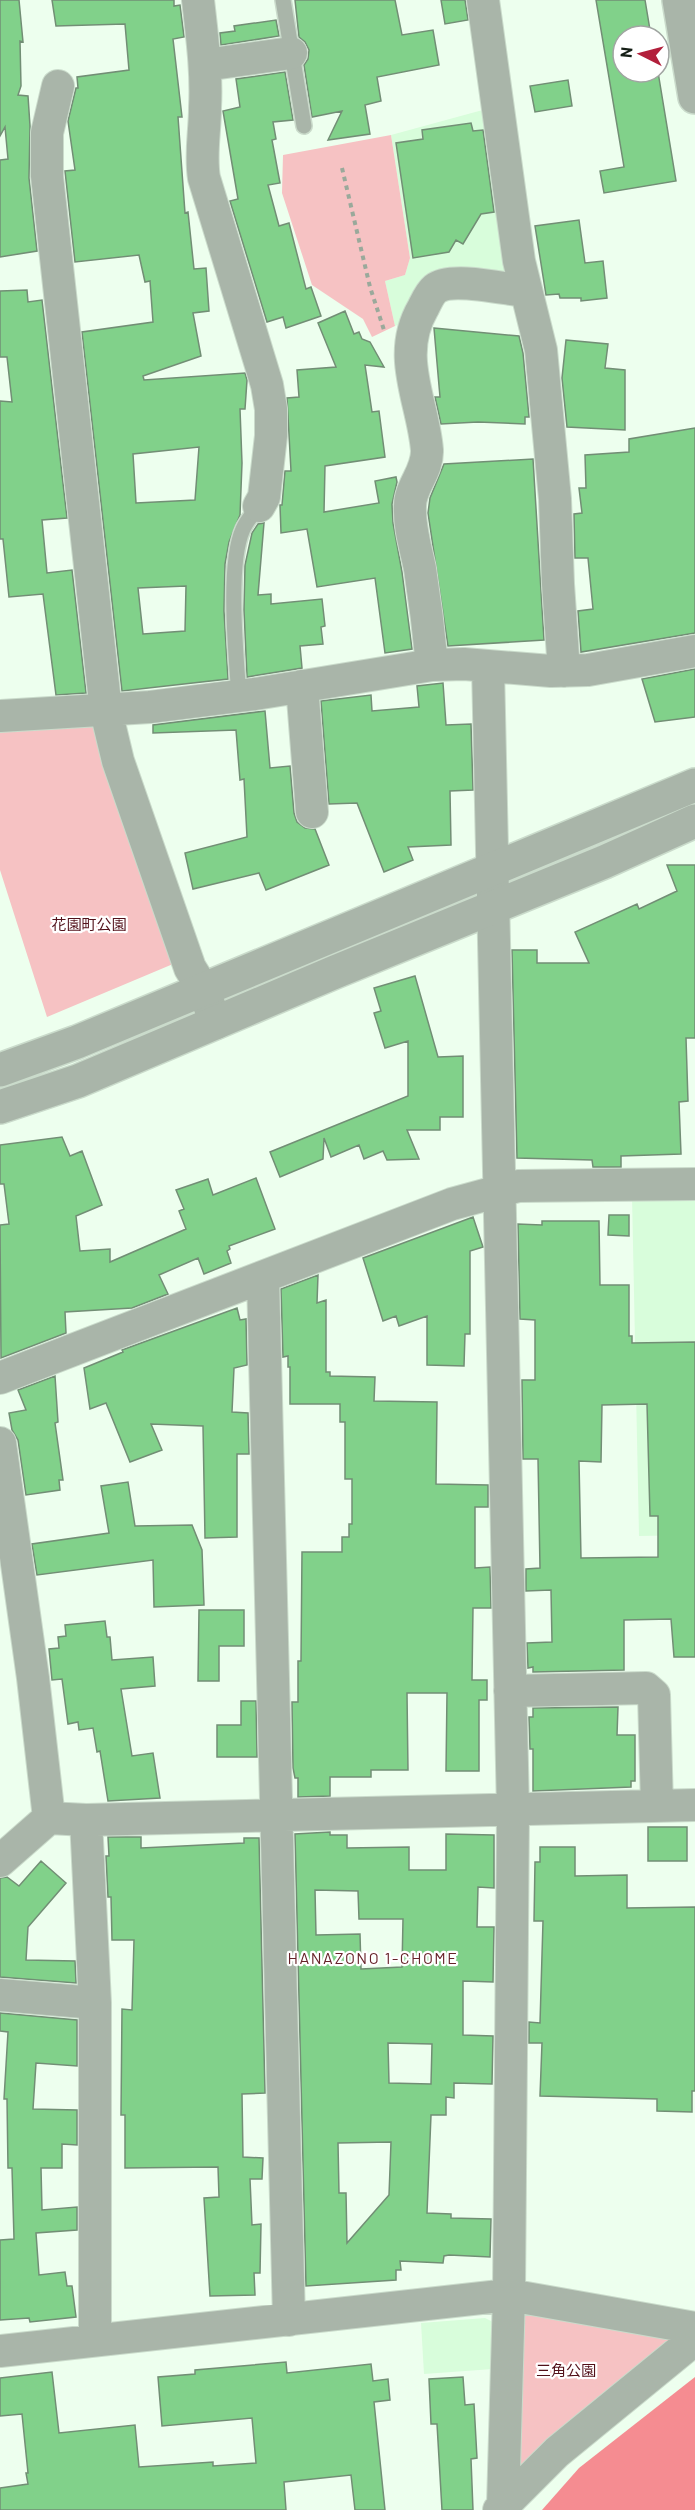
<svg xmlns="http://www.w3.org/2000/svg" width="695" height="2510" viewBox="0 0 695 2510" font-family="Barlow,'Noto Sans JP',sans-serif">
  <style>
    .built { fill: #d8fddb }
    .green { fill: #f6c2c3 }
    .water { fill: #f58c91 }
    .building { fill: #81d18a; stroke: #728e75; stroke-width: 1.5; fill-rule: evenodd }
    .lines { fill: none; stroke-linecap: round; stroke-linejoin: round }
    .service-casing { stroke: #cadbcb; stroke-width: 18 }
    .minor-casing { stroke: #cadbcb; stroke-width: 34 }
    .tertiary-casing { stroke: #cadbcb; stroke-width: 36 }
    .path { stroke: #9aa99b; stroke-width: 4; stroke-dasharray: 4.5 4.5; stroke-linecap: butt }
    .service { stroke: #a9b5a9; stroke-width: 15 }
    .minor { stroke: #a9b5a9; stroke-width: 32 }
    .tertiary { stroke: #a9b5a9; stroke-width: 33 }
    .labels { text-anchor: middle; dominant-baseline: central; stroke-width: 4.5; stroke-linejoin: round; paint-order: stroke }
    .park-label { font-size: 15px; fill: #52111a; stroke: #fff }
    .neighbourhood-label { font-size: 16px; letter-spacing: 1.5px; fill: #672229; stroke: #fff }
  </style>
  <rect width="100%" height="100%" fill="#edffee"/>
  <path class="built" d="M490 108 516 282 434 273 409 320 395 326 385 281 405 275 410 258 391 135Z
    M695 1194V1535L639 1536 632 1196Z
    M485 2318 493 2322V2369L424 2374 421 2323Z"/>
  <path class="green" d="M391 135 410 258 405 275 385 281 395 326 372 337 363 319 312 285 282 193 283 155Z
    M93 725 97 729 173 964 47 1017 0 870V727Z
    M526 2313 678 2341 518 2471 521 2315Z"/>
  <path class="water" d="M695 2377V2510H542L579 2468Z"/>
  <path class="building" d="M0 0H19L23 42 20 41 21 86 18 95 28 96 30 126 29 178 37 251 0 257V160L8 159 5 127 0 136Z
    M52 0H174V6L180 5 184 37 173 39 182 117H178L185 213 188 212 194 269 206 268 209 311 193 313 201 356 143 376 144 380 245 373 247 380 245 409H240L242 463 240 515 229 542 225 564 224 611 228 679 122 691 82 332 153 322 150 281 145 282 139 255 75 262 65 171 75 170 68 121 76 88H78L77 77 129 70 125 24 56 26ZM199 447 195 500 136 503 133 454ZM186 586 185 631 143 634 138 588Z
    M295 0H395L402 35 433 30 439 65 377 77 381 101 365 105 370 134 328 140 342 111 312 117 304 65 308 59 309 50 305 42 299 37Z
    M441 0H465L468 20 445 24Z
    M596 0H645L651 36H623V72H658L676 181 604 193 600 171 624 167Z
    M276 20 279 36 221 45 220 33 235 31 234 26Z
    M285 72 293 120 273 122 276 139 272 140 280 183 268 185 279 226 289 223 306 289 311 287 321 316 286 328 283 317 267 322 230 201 238 199 223 111 240 107 236 79Z
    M568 80 572 106 535 112 530 86Z
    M471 123 473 131 483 130 494 212 481 214 463 244 456 240 449 252 413 258 396 143 423 139 422 130Z
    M579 220 585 263 603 261 607 298 581 301V298H560L559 294 546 295 535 226Z
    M27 290 28 302 42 300 67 518 42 520 47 573 72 570 86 693 56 695 43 594 9 597 3 539H0V401L12 402 7 357H0V291Z
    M345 311 354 334 359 332 362 339 370 342 384 367 365 365 372 412 379 411 385 457 325 466 324 512 379 503 375 481 396 477 397 482 392 504 393 523 402 572 412 649 385 653 375 578 317 587 307 529 281 533 280 505H282L285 471H291L287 398 299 397 297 370 336 367 318 323Z
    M434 328 519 336 523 353 529 417H525V424L478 422 441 424 435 397H440Z
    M566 340 608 344 605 368 625 370V430L567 427 562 378Z
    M695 428V633L581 652 578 611 593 609 588 558H575L574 514 582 513 579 488H586L585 455 629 452V439Z
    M533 459 544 640 448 646 428 513 430 498 444 464Z
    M264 523 258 595 271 594V604L322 599 325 626 321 627 323 644 300 646 302 668 247 677 244 610 245 565 252 533 258 524Z
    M695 669V717L655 722 642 679Z
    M443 683 446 725 471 724 473 790 450 791 451 845 408 847 413 860 384 872 357 803 329 804 321 701 371 695 372 711 419 707 417 686Z
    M265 711 270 768 290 766 294 813 297 822 305 828 315 829 329 865 266 890 259 873 193 889 185 853 247 837 244 779 240 780 236 730 153 733V725Z
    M667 865H695V1038H686L688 1101 679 1102 681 1154 621 1156V1167H593L592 1160 517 1158 512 950H537V963H589L575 932 637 904 639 909 677 891Z
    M415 976 438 1057 463 1056V1117H440V1130H407L419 1159 387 1160 383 1151 364 1159 359 1145 331 1157 324 1138 323 1159 280 1177 270 1152 408 1096V1041L385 1048 374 1013 381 1011 374 988Z
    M62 1137 70 1156 82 1151 102 1205 76 1216 80 1251 110 1249V1262L186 1229 179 1211 184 1209 176 1190 208 1179 213 1195 256 1178 275 1229 229 1246 230 1249 227 1251 231 1263 204 1274 198 1258 159 1275 168 1294 132 1308 65 1312 66 1333 1 1358 0 1225 9 1224 4 1184H0V1145Z
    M609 1215H629V1236L608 1235Z
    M473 1217 483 1247 470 1251V1334H465L464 1366 427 1365V1316L399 1326 396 1316 383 1321 363 1258Z
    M542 1221H599L600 1285H629V1336H632V1343L695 1342V1657H674L671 1619 624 1620V1670L533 1672V1667L528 1668 527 1643 552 1642 551 1590 526 1591V1569L540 1568 538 1459H523L522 1380H535V1320L520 1319 518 1224 542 1225ZM647 1404 650 1516H658V1557L581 1558 579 1461 601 1462 602 1405Z
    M318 1275 317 1303 326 1300V1372H330V1376L375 1377 374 1401 437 1402 436 1484 488 1485V1507H475V1568L490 1567 491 1608H473L472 1680H487V1700H479V1771H446L447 1693H407L408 1770H371V1777H330V1796L298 1797V1778H295L293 1768 292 1702H298V1661H301L302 1552H342V1537H349V1524H352V1479H345V1422H340V1404H290V1367H288V1356L283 1357 281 1289Z
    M237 1308 240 1320 246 1319 247 1365 234 1368 232 1412 248 1413 249 1454H237V1537L205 1538 203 1426 151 1424 162 1450 130 1462 106 1403 90 1409 84 1368 123 1352 122 1350Z
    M55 1376 58 1422 55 1423 63 1480H59L60 1490 26 1495 18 1440 12 1430 9 1413 26 1410 18 1390Z
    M128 1482 135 1526 192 1525 202 1550 204 1605 154 1607 153 1560 37 1575 32 1544 109 1533 101 1486Z
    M199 1610H244V1646H219V1681H198Z
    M105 1621 107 1637H110L112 1660 153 1657 155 1686 121 1689 132 1756 153 1753 160 1798 108 1801 100 1751 97 1752 93 1728 79 1730 78 1722 68 1724 62 1679 52 1680 49 1649 59 1648 58 1637 66 1636 65 1625Z
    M241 1701H256L257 1757H217V1725H241Z
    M618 1707 617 1735H635V1781H631V1787L533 1791V1749H530L529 1717H533V1708Z
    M648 1827H687V1861H648Z
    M330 1832V1835H347V1848L409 1847V1870H446V1834L494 1835V1888L478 1887 477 1927H494L493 1982 463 1981V2035L493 2036 492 2084 454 2083V2098L446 2097V2115H431L427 2213 451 2214V2218L491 2219 490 2257 449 2255 444 2256 443 2263 400 2261 401 2270H396V2280L306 2286 295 1834ZM315 1890 358 1891 359 1919H403L402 1967 361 1969 360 1934 316 1935ZM388 2043 432 2044 431 2084 389 2083ZM391 2142 389 2195 347 2243 346 2193H339L338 2143Z
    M108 1837H141V1848L244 1843V1838H259L265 2093 242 2094 243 2157 263 2158 262 2179H250L252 2225 261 2224 260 2273H254L255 2295 210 2296 204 2198 219 2197 218 2167 125 2168V2115H121L122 2009 132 2010 134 1940H112L111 1897H108L106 1856H109Z
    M540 1847H575V1876L627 1875V1908L695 1907V2091H692V2112L657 2111V2099L540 2096 542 2043H529V2022L540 2023 543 1921H534L535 1862H540Z
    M41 1861 66 1883 28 1927 26 1960 75 1961 76 1983 0 1977V1878L7 1877 19 1886Z
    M0 2013 77 2020V2066L36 2063 33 2109 77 2110V2145L62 2144V2168H41L42 2210 77 2207V2230L36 2233 39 2275 65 2272 67 2286H72L76 2317 30 2322 29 2318 0 2320V2240L14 2239 12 2168H8L7 2099H4L8 2032 0 2031Z
    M286 2362 287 2373 371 2364 373 2381 388 2379 390 2400 374 2402 385 2510H355L351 2475 284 2482 286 2510H0V2488L28 2484 26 2473H28L22 2414 0 2416V2378L52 2372 59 2433 135 2425 139 2467 213 2462V2466L256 2463 252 2418 162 2426 158 2377 195 2374V2370Z
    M463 2377 465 2405 474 2404 477 2458 471 2459 473 2510H442L437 2424H431L429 2379Z"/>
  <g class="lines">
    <g class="service-casing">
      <path id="service" d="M283 0 304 126
        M239 696C236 655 227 564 243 529 247 520 253 514 259 506"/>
    </g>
    <g class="minor-casing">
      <path id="minor" d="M198 0C202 36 207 72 205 108 205 132 200 154 204 178L267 385 271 409V436L264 497 259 506
        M483 0 519 261 541 350 555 499 558 584 564 671
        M205 65 291 53
        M58 86 47 133V176L106 711 118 761 190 968 203 989 216 1023
        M432 665C429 633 425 601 420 569 416 549 409 527 410 506 410 486 428 472 427 450 423 401 395 356 423 308 426 302 430 293 435 289 451 276 505 289 525 291
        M488 667 513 1811 509 2295 503 2505
        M302 686 312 812
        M0 716 150 707 255 694 432 665 464 664 551 671 588 670 695 651
        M263 1278 289 2320
        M0 1378 452 1204 518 1186 695 1184
        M0 1443 33 1678 49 1818
        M510 1691 646 1688 654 1695 657 1806
        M86 1820 95 2003V2340
        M0 1861 49 1818 86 1820 695 1805
        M0 1995 95 2003
        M0 2351 509 2295 695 2328
        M499 2510 557 2452 695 2339"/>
    </g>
    <g class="tertiary-casing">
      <path id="tertiary" d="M679 0 695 97
        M0 1070 77 1042 695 785
        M0 1107 78 1081 335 972 604 862 695 821"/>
    </g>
    <path class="path" d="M342 168 370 287 384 330"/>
    <use href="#service" class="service"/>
    <use href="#minor" class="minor"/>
    <use href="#tertiary" class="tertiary"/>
  </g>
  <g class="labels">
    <g class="park-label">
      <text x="89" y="924">花園町公園</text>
      <text x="566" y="2370">三角公園</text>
    </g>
    <g class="neighbourhood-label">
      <text x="373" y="1957">HANAZONO 1-CHOME</text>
    </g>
  </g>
  <g transform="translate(641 54) rotate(276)"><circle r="28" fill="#ffffff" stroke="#a1a5a2" stroke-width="1.5"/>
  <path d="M0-4.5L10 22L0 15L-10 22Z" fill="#b21f3b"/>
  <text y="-9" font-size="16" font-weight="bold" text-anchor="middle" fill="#151f16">N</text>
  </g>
</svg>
